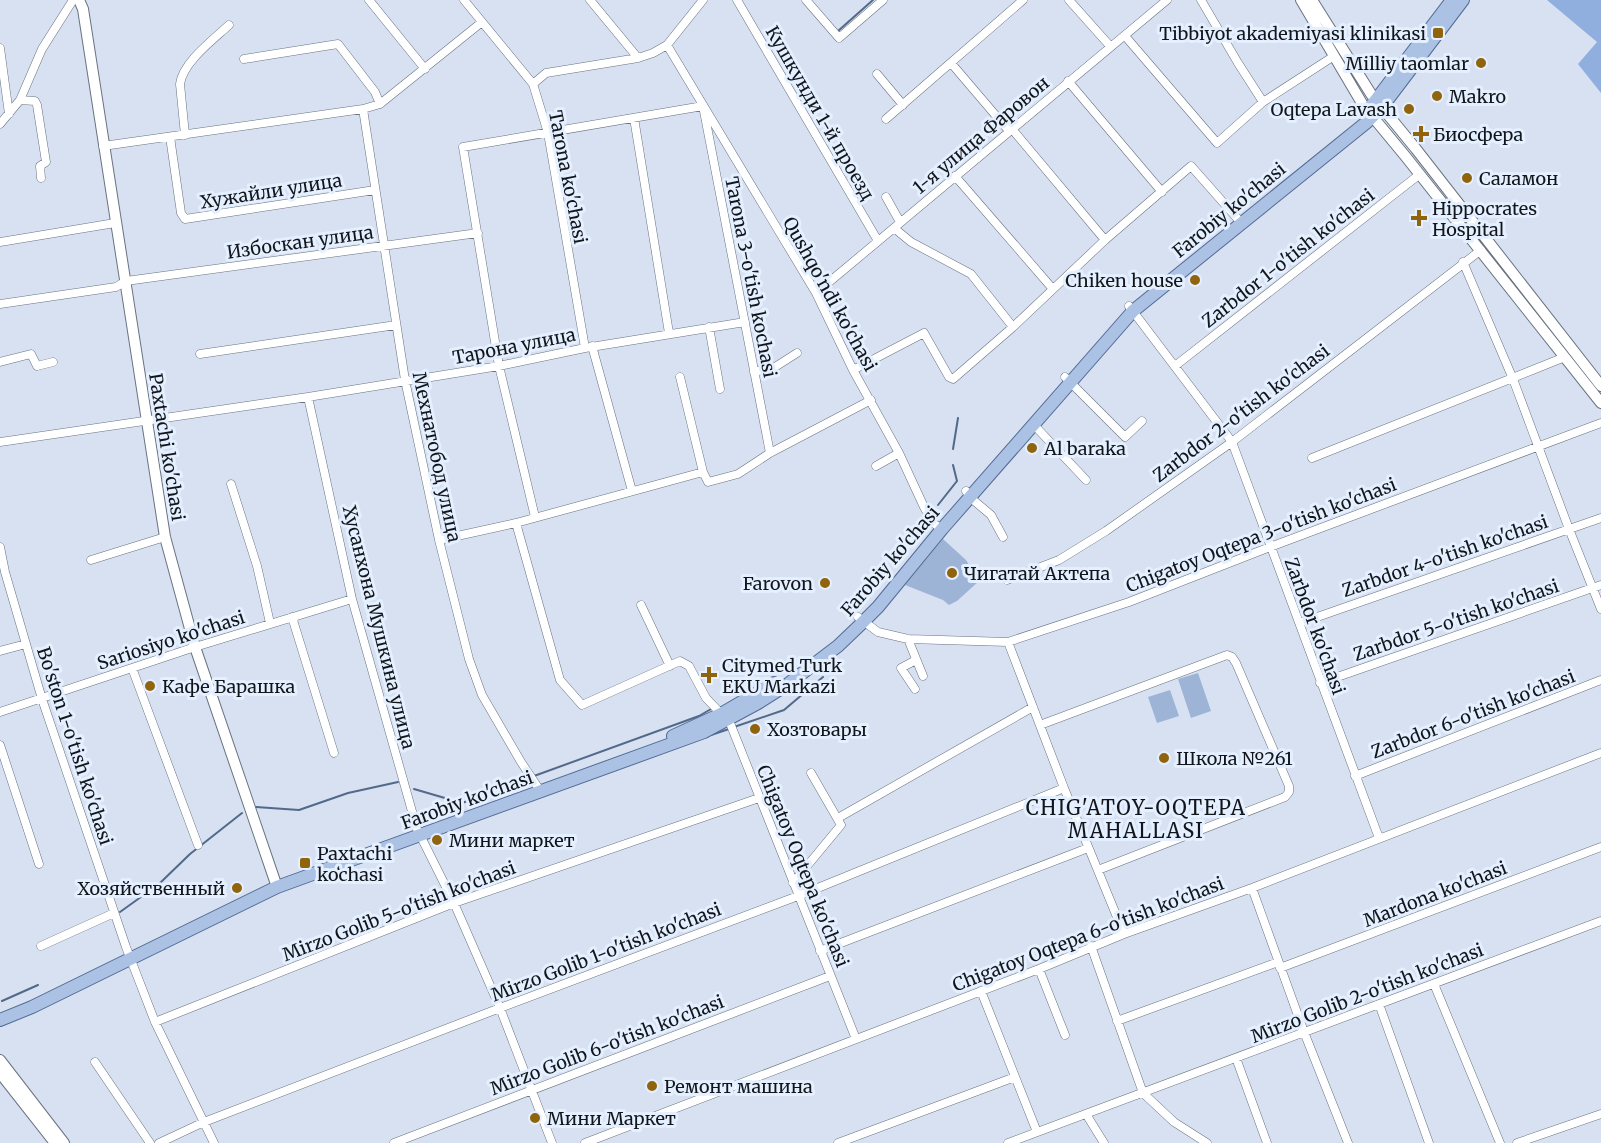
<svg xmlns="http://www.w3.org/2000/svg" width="1601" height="1143" viewBox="0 0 1601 1143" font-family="Merriweather,serif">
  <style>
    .green { fill: #9db4d7 }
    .forest { fill: #90afde }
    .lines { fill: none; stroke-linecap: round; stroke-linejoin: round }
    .stream { stroke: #52698a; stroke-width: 2 }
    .street-casing { stroke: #697381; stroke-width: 9 }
    .secondary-casing { stroke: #697381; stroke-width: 12 }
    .primary-casing { stroke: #516b93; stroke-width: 14 }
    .street { stroke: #fff; stroke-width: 8 }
    .secondary { stroke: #fff; stroke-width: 10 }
    .primary { stroke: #abc2e5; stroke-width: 12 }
    .poi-dot { fill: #8f640c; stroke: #e4efff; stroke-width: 2 }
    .labels { text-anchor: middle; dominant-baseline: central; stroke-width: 6; stroke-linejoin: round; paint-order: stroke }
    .poi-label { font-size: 18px; fill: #12161b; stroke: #e4efff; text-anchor: start }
    .street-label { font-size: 18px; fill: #12161b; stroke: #e4efff }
    .neighbourhood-label { font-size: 20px; letter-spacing: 1.5px; fill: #12161b; stroke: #e4efff }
  </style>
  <rect width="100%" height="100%" fill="#d7e1f1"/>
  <path class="green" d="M943 539 966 560 979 581 957 601 949 605 943 600 905 585Z
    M1198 673 1211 711 1191 718 1178 679Z
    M1170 690 1179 716 1157 723 1148 697Z"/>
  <path class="forest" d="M1547 0H1601V93L1578 64 1597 42Z"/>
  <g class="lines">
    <path class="stream" d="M838 31 873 0
      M953 449 958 418
      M938 505 957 481 953 465
      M734 727 784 710 823 677
      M711 735 729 729
      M534 776 699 716 711 709
      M414 789 462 803 529 778
      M256 807 299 810 348 793 398 782
      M120 912 159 884 190 854 242 813
      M2 1001 38 985"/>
    <g class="street-casing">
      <path id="street" d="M369 0 425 69
        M464 0 533 84 548 133 585 348
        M590 0 638 58
        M737 0 878 241
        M806 0 839 38 883 0
        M1069 0 1110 46
        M1201 0 1238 63 1263 102
        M1125 36 1217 143 1263 102 1334 56
        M667 45 816 293 853 370 899 453 924 507 933 523 942 529
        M0 48 9 114
        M244 59 338 44 375 92 380 104
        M951 63 1009 131
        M877 74 903 105
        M1068 81 1162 192
        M533 84 546 73 638 58 653 53 667 45 703 0
        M20 100 35 101 37 105 46 162 40 166 41 178
        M363 109 405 380 439 540 469 659 482 695 521 762 541 792
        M634 118 669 333
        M886 119 1023 0
        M0 124 20 100 42 49 73 0
        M1012 129 1105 240
        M185 135 180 84C183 62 213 40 229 25
        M170 137 181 213 185 219 375 190
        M103 146 363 109 380 104 482 22
        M955 176 1052 288
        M886 197 900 222
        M894 228 911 242 971 274 1013 327
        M0 242 115 223
        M1463 262 1513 379 1569 529 1601 609
        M816 293 1167 0
        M0 304 116 287 126 281 478 233
        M1129 306 1232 442 1379 838
        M709 327 720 389
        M592 346 632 491
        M200 354 396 325
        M0 362 31 354 37 366 53 362
        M1175 366 1420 174
        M853 370 924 333 949 377 953 379 1013 327 1105 240 1191 166 1237 218
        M754 372 775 367 797 353
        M680 377 703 472 708 482 738 474 770 453 871 400
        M1065 377 1125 437 1142 421
        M308 397 352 599 417 829 454 903 500 1008 552 1143
        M1033 424 1086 480
        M0 442 308 397 499 366 585 348 745 322
        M1312 458 1565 357
        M876 466 899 453
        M231 484 257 566 270 623
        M966 491 972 499 991 515 1003 537
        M535 517 499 366 463 147 703 106 770 453
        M516 523 560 680 582 705 680 661 689 666 706 698 730 723 856 1039
        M439 540 516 523 703 472
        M0 547 5 572 42 699 126 947 155 1022 214 1143
        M91 560 165 537
        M1007 580 1059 560 1106 531 1232 442 1481 250
        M641 605 670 666
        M292 617 334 753
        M858 617 878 632 908 639 1008 642 1129 602 1270 547 1601 423
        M1300 623 1601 518
        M908 639 923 676
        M1008 642 1064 788 1124 934
        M0 651 26 644
        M132 668 198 845
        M1320 683 1601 585
        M915 689 901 668 916 660
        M0 712 195 647 352 599
        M1040 725 1227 655 1232 657 1236 663 1289 786V792L1285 797 1098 870
        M0 745 39 864
        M1355 776 1601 680
        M838 818 1033 707
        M793 883 841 825 811 773
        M1252 888 1304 1032 1348 1143
        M41 946 114 913
        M1091 946 1143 1093 1174 1122 1207 1143
        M820 951 1088 848
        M1280 968 1601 847
        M1039 969 1065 1035
        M1434 984 1500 1143
        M981 991 1037 1132
        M1379 1004 1429 1143
        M1117 1021 1278 962
        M155 1022 454 903 759 798
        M1236 1058 1267 1143
        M95 1062 150 1143
        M1086 1114 1104 1143
        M159 1143 204 1122 500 1008 798 896 1064 788
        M394 1143 830 976
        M585 1143 1039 969 1124 934 1252 888 1601 753
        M838 1143 1015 1077
        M1008 1143 1601 921
        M1517 1143 1601 1114"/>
    </g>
    <g class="secondary-casing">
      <path id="secondary" d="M79 0 83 9 165 537 195 647 277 887
        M1301 0 1363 105 1406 157 1601 403
        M1312 0 1371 94 1416 149 1601 386
        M0 1060 64 1143
        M0 1073 55 1143"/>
    </g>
    <g class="primary-casing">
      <path id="primary" d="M1365 113 1376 100 1452 0
        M673 736 721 714 774 683
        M0 1020 32 1007 277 887 704 732 758 703 788 684 838 646 860 625 878 607 942 529 1133 311 1367 122 1382 107 1463 0"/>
    </g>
    <use href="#street" class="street"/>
    <use href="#secondary" class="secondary"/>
    <use href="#primary" class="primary"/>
  </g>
  <g class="poi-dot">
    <rect x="1432" y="27" width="12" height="12" rx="3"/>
    <circle cx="1481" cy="63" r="6"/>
    <circle cx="1437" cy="96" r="6"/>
    <circle cx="1409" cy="109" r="6"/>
    <path d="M1418 125h6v6h6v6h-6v6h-6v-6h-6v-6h6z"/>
    <circle cx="1467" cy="178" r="6"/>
    <path d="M1416 209h6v6h6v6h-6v6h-6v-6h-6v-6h6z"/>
    <circle cx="1195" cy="280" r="6"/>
    <circle cx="1032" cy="448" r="6"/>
    <circle cx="952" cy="573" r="6"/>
    <circle cx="825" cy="583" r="6"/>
    <path d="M706 666h6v6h6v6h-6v6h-6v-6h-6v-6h6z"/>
    <circle cx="150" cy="686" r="6"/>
    <circle cx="755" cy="729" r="6"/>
    <circle cx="1164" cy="758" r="6"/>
    <circle cx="437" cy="840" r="6"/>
    <rect x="299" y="857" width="12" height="12" rx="3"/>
    <circle cx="237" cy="888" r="6"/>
    <circle cx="652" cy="1086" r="6"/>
    <circle cx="535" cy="1118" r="6"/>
  </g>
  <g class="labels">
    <g class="poi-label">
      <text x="1426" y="33" text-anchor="end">Tibbiyot akademiyasi klinikasi</text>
      <text x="1469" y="63" text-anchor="end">Milliy taomlar</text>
      <text x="1449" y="96">Makro</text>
      <text x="1397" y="109" text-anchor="end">Oqtepa Lavash</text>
      <text x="1433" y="134">Биосфера</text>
      <text x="1479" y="178">Саламон</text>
      <text x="1432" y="208">Hippocrates<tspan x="1432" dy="21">Hospital</tspan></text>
      <text x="1183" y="280" text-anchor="end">Chiken house</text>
      <text x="1044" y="448">Al baraka</text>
      <text x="964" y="573">Чигатай Актепа</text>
      <text x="813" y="583" text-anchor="end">Farovon</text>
      <text x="722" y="665">Citymed Turk<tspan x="722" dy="21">EKU Markazi</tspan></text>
      <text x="162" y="686">Кафе Барашка</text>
      <text x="767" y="729">Хозтовары</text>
      <text x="1176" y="758">Школа №261</text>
      <text x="449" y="840">Мини маркет</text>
      <text x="317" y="853">Paxtachi<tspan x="317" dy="21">koʻchasi</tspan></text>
      <text x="225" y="888" text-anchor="end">Хозяйственный</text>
      <text x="664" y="1086">Ремонт машина</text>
      <text x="547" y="1118">Мини Маркет</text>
    </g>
    <g class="street-label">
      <text transform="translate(820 113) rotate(60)">Кушкунди 1-й проезд</text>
      <text transform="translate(981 135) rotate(-40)">1-я улица Фаровон</text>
      <text transform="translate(568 177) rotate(79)">Tarona ko'chasi</text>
      <text transform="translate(271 191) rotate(-9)">Хужайли улица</text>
      <text transform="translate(1229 210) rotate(-39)">Farobiy ko'chasi</text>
      <text transform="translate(300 242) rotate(-8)">Избоскан улица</text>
      <text transform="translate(1288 258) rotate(-38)">Zarbdor 1-o'tish ko'chasi</text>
      <text transform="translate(751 277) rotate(79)">Tarona 3-o'tish kochasi</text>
      <text transform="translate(830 294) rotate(61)">Qushqo'ndi ko'chasi</text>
      <text transform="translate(514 346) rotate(-11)">Тарона улица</text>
      <text transform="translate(1241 413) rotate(-37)">Zarbdor 2-o'tish ko'chasi</text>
      <text transform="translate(167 447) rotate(81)">Paxtachi ko'chasi</text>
      <text transform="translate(437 457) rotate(78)">Мехнатобод улица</text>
      <text transform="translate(1261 535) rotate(-21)">Chigatoy Oqtepa 3-o'tish ko'chasi</text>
      <text transform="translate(1445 556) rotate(-19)">Zarbdor 4-o'tish ko'chasi</text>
      <text transform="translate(890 561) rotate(-49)">Farobiy ko'chasi</text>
      <text transform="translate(1456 620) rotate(-19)">Zarbdor 5-o'tish ko'chasi</text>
      <text transform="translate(1315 626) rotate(70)">Zarbdor ko'chasi</text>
      <text transform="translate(379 627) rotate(76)">Хусанхона Мушкина улица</text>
      <text transform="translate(171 640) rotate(-18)">Sariosiyo ko'chasi</text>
      <text transform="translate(1473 714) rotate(-21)">Zarbdor 6-o'tish ko'chasi</text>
      <text transform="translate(75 746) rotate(72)">Bo'ston 1-o'tish ko'chasi</text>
      <text transform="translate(467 800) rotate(-20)">Farobiy ko'chasi</text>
      <text transform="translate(803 866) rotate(68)">Chigatoy Oqtepa ko'chasi</text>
      <text transform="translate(1435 894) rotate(-21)">Mardona ko'chasi</text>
      <text transform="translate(399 911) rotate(-21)">Mirzo Golib 5-o'tish ko'chasi</text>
      <text transform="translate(1088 934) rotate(-21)">Chigatoy Oqtepa 6-o'tish ko'chasi</text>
      <text transform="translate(606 952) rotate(-21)">Mirzo Golib 1-o'tish ko'chasi</text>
      <text transform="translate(1367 993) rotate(-21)">Mirzo Golib 2-o'tish ko'chasi</text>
      <text transform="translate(607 1045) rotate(-21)">Mirzo Golib 6-o'tish ko'chasi</text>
    </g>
    <g class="neighbourhood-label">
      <text x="1136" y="807">CHIG'ATOY-OQTEPA<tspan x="1136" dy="23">MAHALLASI</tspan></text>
    </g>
  </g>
</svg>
